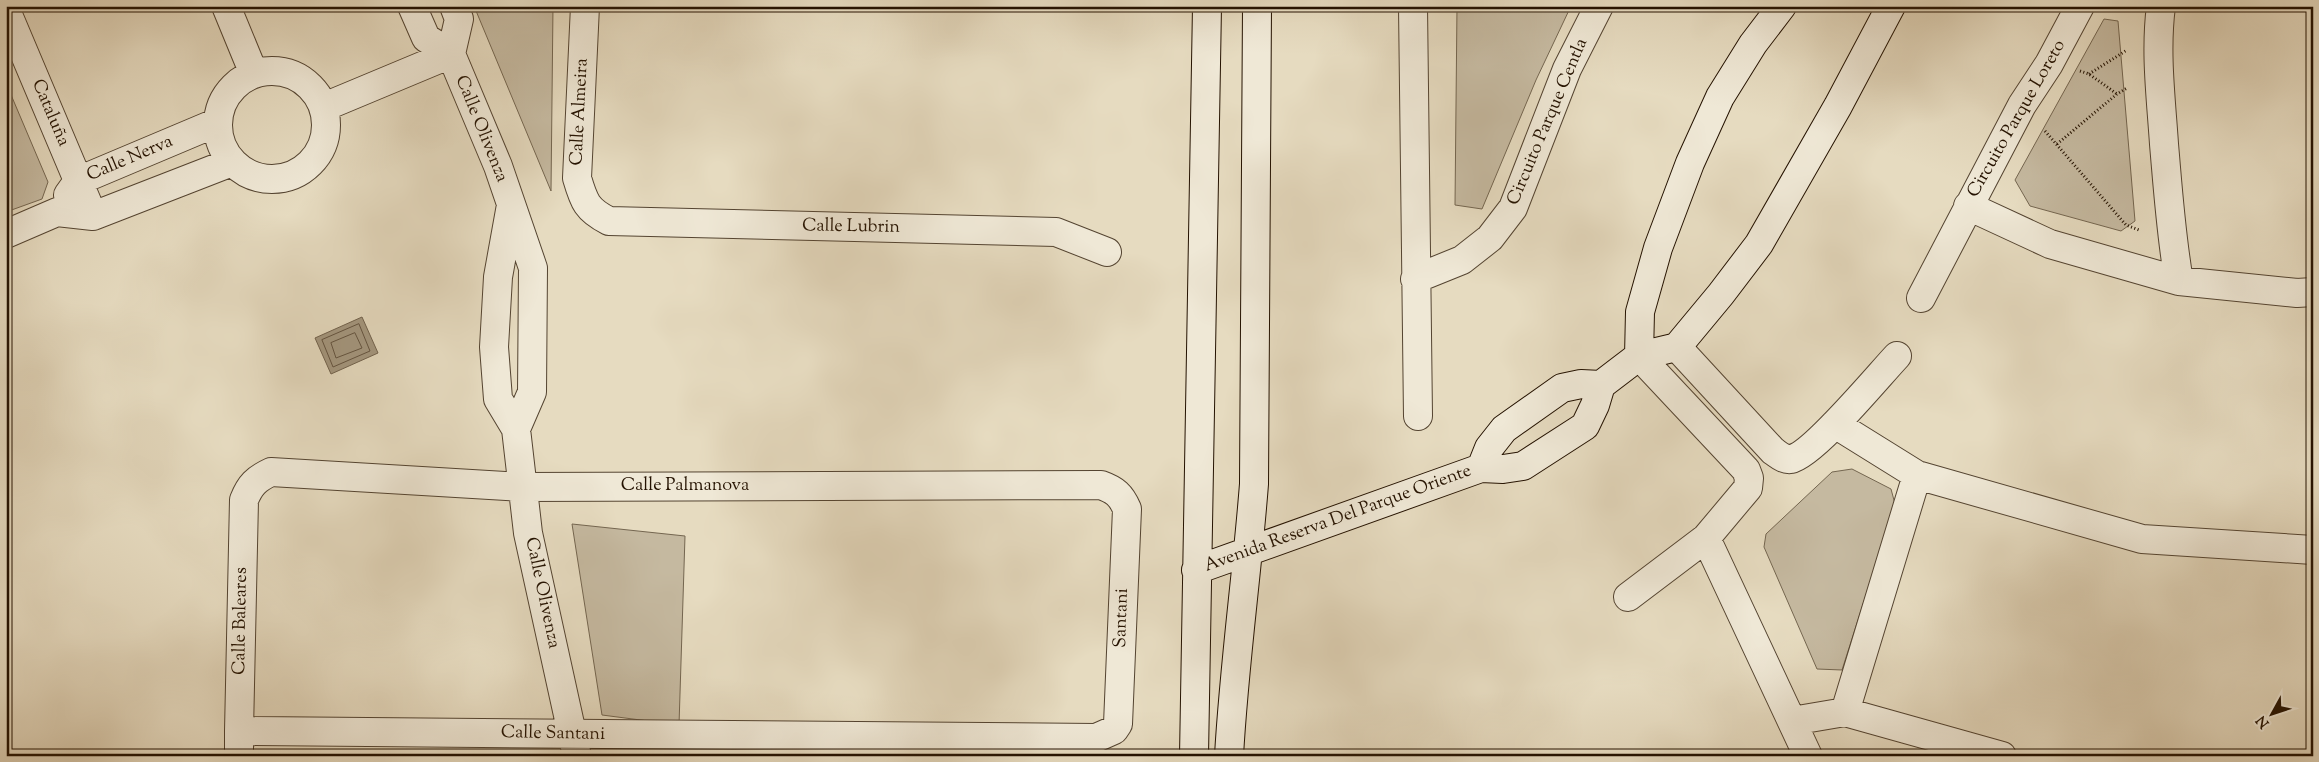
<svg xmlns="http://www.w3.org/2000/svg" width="2319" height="762" viewBox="0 0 2319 762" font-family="'Sorts Mill Goudy',serif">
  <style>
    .green { fill: #c5b9a0; stroke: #746650 }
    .water { fill: #a4977f; stroke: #71624d }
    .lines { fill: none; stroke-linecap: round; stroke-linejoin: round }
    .shore { stroke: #645440; stroke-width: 1 }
    .street-casing { stroke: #544431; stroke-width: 30 }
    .secondary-casing { stroke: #241201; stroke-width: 30 }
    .path { stroke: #241201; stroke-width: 3; stroke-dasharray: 1 2.5; stroke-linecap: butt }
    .street { stroke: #efe8d6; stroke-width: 28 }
    .secondary { stroke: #efe8d6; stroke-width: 28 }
    .labels { text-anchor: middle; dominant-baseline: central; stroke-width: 4; stroke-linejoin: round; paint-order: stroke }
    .street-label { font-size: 18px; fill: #241201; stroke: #efe8d6 }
  </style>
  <rect width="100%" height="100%" fill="#e6dbc0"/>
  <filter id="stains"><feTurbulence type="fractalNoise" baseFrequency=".004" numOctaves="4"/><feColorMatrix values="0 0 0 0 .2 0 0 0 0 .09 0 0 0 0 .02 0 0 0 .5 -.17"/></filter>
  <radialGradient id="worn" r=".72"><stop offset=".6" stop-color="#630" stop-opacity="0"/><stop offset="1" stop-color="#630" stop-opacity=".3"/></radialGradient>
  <path class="green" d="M474 6H553L551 191Z
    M1457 6H1571L1536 80 1482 209 1455 205Z
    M2104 19 2118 21 2135 221 2121 231 2030 206 2015 180Z
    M6 83 48 182 42 199 6 212Z
    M1852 469 1891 489 1895 504 1842 670 1817 669 1764 547 1766 534 1832 472Z
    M572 524 685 536 679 725 602 715Z"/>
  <path class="water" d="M362 317 378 353 331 374 315 338Z"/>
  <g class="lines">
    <path class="shore" d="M359 324 370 351 333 367 322 340Z
      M355 333 362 348 336 358 331 343Z"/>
    <g class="street-casing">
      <path id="street" d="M226 6 254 74
        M412 6 426 38 451 54 498 166 533 268 532 392 516 429
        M585 6 577 178C584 202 587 210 609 221L1056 232 1107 252
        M1413 6 1418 416
        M2161 6C2155 52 2161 98 2164 144 2168 190 2171 236 2179 281
        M6 10 93 216
        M451 54 459 19 454 6
        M218 125a54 54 0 1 1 108 0a54 54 0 1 1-108 0Z
        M324 107 451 54
        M68 195 78 181 218 122
        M511 205 498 277 494 347 498 399 516 429 528 533 577 756
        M1968 206 2050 244 2179 281 2297 293 2313 292
        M6 234 57 212 93 216 232 162
        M1415 279 1462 260 1490 238 1513 208 1567 69 1599 6
        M1921 298 2022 105 2049 64 2080 6
        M1677 347 1773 451C1779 455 1784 460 1791 459 1813 455 1879 375 1897 356
        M1835 424 1917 475 2142 539 2313 550
        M1706 538 1808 756
        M1628 597 1706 538 1748 488 1749 478 1746 470 1639 356
        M1845 712 1917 475
        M1792 721 1845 712 2002 756
        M239 756V731L244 500C250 485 256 479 271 472L523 487 1101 485C1115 490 1121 495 1127 509L1118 724 1114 730 1096 738 239 731"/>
    </g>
    <g class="secondary-casing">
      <path id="secondary" d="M1639 356 1640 312 1658 248 1690 163 1720 97 1753 44 1782 6
        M1481 468 1489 448 1504 429 1562 388 1581 384 1601 385
        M1196 570 1481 468 1503 469 1523 466 1585 426 1595 405 1601 385 1639 356 1677 347 1721 294 1759 244 1838 106 1891 6
        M1194 756 1207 6
        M1229 756C1234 665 1247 575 1254 484L1257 6"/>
    </g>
    <path class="path" d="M2080 71 2089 74 2117 94
      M2089 74 2127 50
      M2045 131 2126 225 2139 230
      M2057 144 2117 94 2127 88"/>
    <use href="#street" class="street"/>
    <use href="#secondary" class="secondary"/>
  </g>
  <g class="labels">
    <g class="street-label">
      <text transform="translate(580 112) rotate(-87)">Calle Almeira</text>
      <text transform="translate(50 113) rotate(67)">Cataluña</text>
      <text transform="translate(2017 119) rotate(-60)">Circuito Parque Loreto</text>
      <text transform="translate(1548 122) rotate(-67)">Circuito Parque Centla</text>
      <text transform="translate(481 129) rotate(68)">Calle Olivenza</text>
      <text transform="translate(130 159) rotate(-23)">Calle Nerva</text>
      <text transform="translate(851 227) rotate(1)">Calle Lubrin</text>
      <text x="685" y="486">Calle Palmanova</text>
      <text transform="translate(1338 519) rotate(-20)">Avenida Reserva Del Parque Oriente</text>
      <text transform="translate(542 593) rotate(78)">Calle Olivenza</text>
      <text transform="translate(1122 618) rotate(-88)">Santani</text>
      <text transform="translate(241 621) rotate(-89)">Calle Baleares</text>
      <text transform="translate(553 734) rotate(1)">Calle Santani</text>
    </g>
  </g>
  <rect width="2319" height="762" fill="none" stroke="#e6dbc0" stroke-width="25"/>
  <rect x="8" y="8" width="2304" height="747" fill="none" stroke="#241201" stroke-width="2.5"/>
  <rect x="12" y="12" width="2294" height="737" fill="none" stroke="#241201"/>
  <g transform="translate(2272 714) rotate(230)" stroke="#efe8d6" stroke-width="4" paint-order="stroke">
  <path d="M0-4L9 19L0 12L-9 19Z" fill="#241201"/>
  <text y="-8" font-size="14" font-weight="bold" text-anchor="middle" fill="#241201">N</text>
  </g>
  <rect width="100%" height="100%" filter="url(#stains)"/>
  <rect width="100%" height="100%" fill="url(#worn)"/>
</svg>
